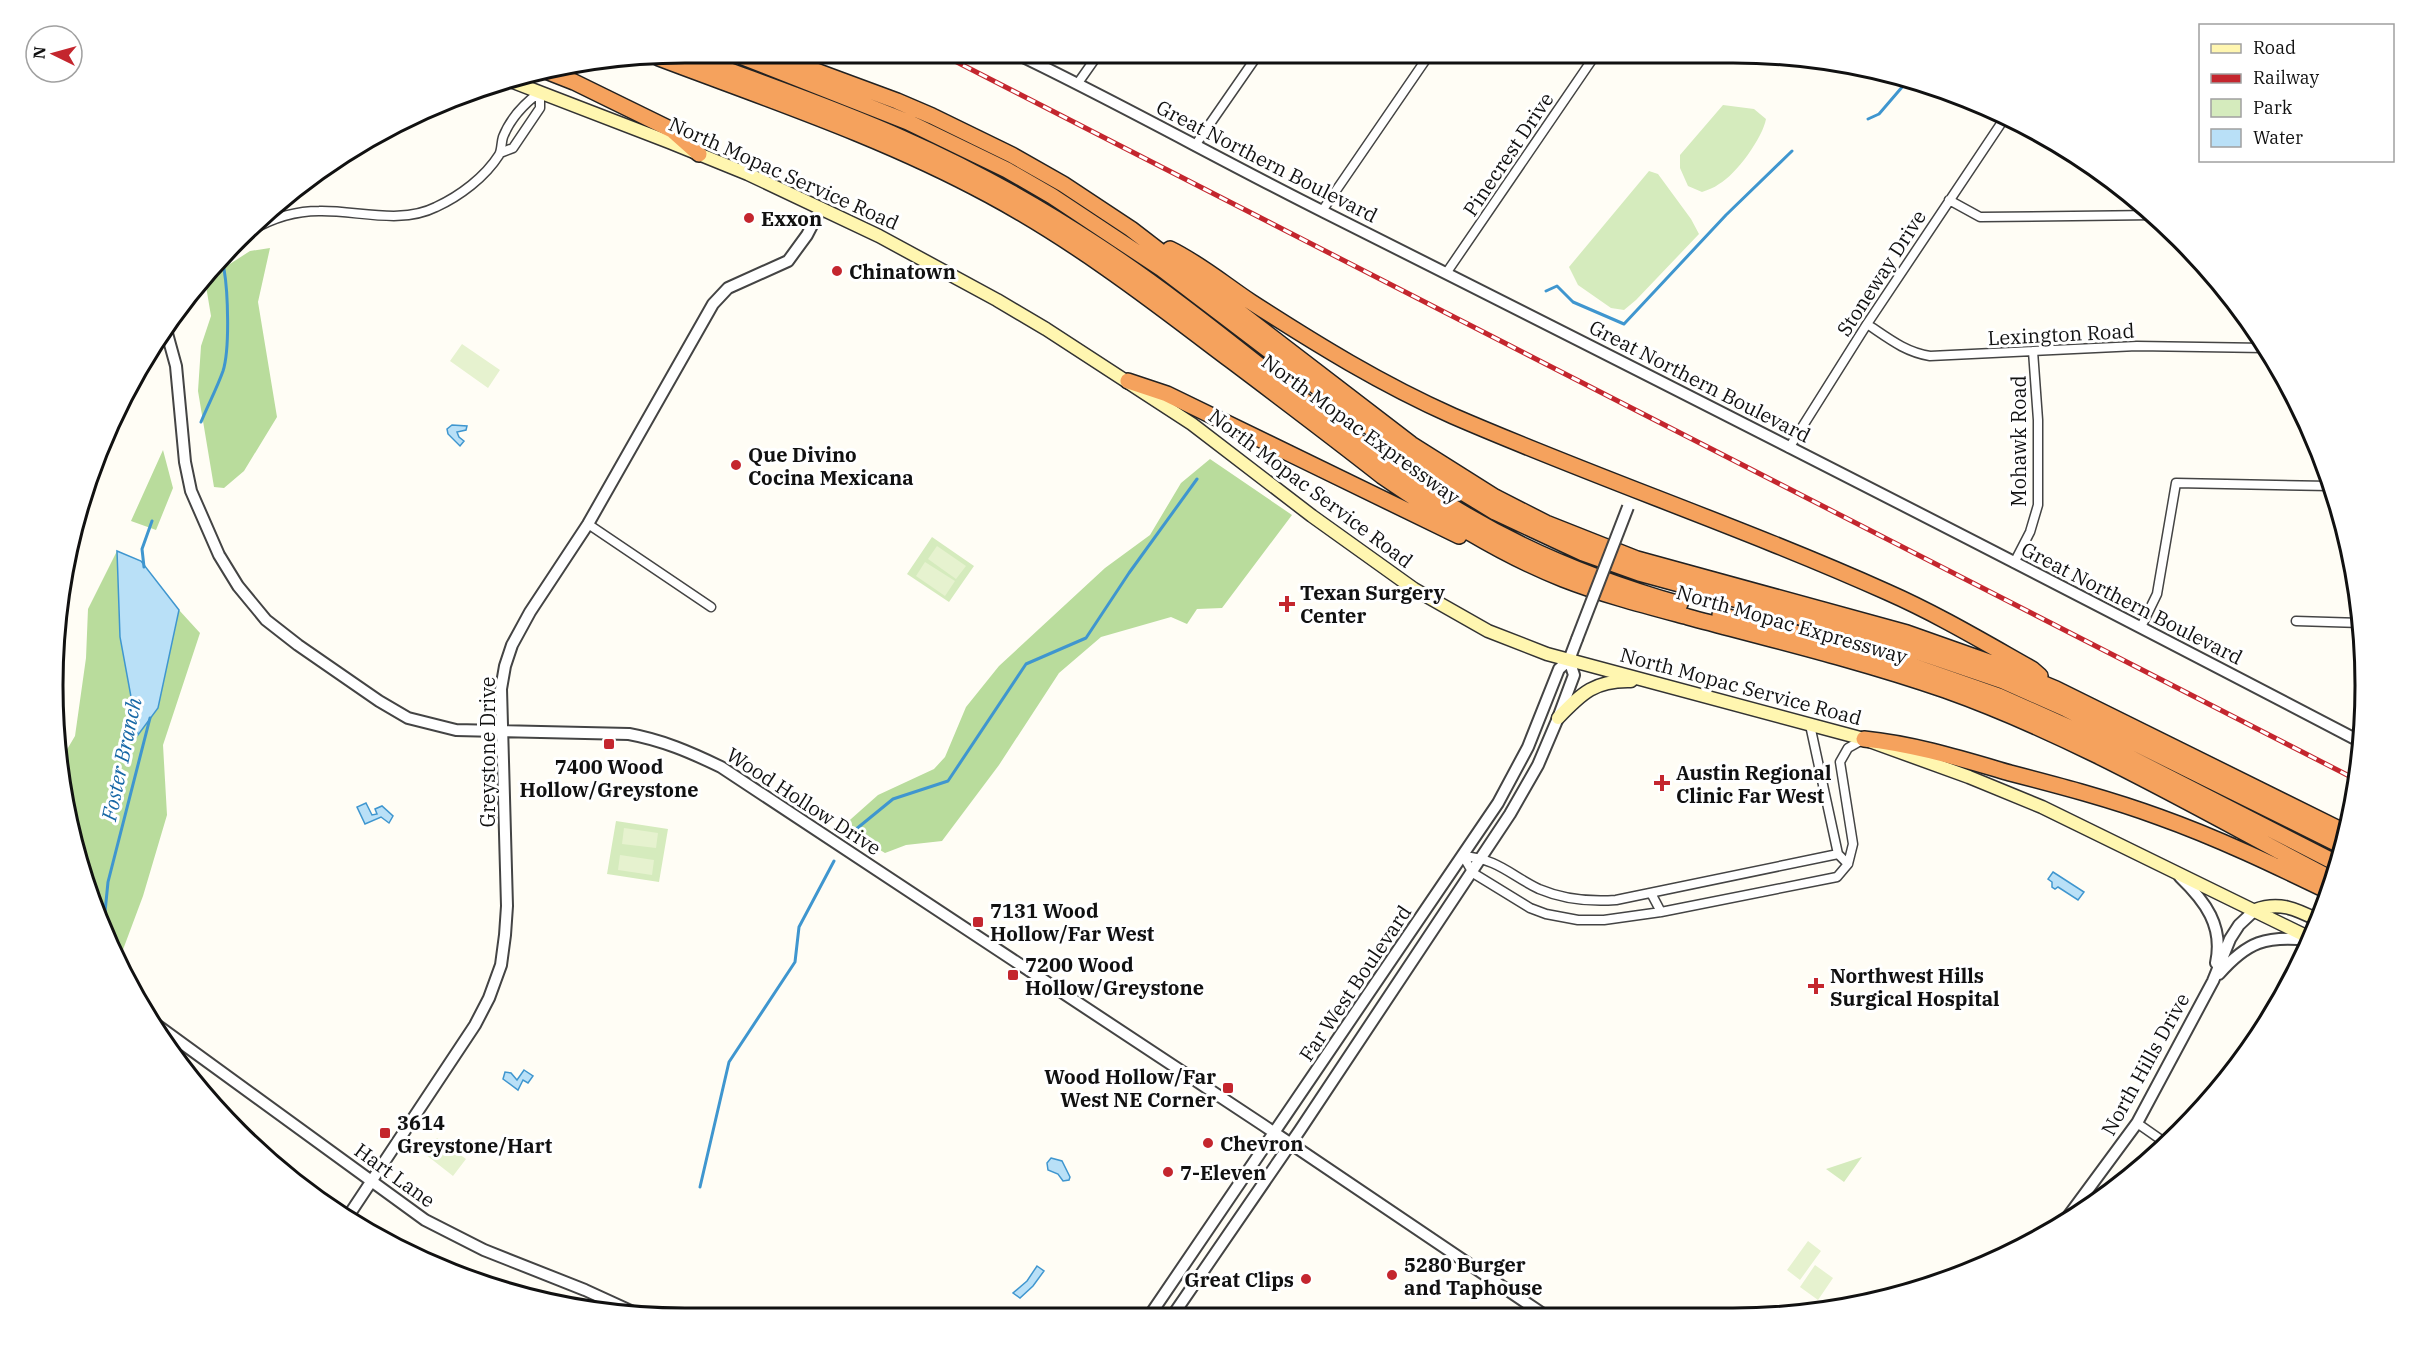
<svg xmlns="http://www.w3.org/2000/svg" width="2418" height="1371" viewBox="0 0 2418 1371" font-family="'IBM Plex Serif',serif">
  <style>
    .green { fill: #d5ebbd }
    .forest { fill: #b9dc9c }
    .pitch { fill: #e6f2cf }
    .water { fill: #b9e0f7; stroke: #3f96cf; stroke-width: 1.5 }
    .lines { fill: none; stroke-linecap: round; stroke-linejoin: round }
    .stream { stroke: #3f96cf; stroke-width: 3 }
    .minor-casing { stroke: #444; stroke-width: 11 }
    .tertiary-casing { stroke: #444; stroke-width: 14 }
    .secondary-casing { stroke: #333; stroke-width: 15 }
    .motorway-casing { stroke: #222; stroke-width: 18 }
    .minor { stroke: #fff; stroke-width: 8 }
    .tertiary { stroke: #fff; stroke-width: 10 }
    .secondary { stroke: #fff6b0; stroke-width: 12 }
    .motorway { stroke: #f5a25d; stroke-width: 15 }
    .rail-casing { stroke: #c4262e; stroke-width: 5 }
    .rail { stroke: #fff; stroke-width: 3; stroke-dasharray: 9; stroke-linecap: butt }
    .tertiary-bridge-casing { stroke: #444; stroke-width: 14; stroke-linecap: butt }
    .tertiary-bridge { stroke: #fff; stroke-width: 10 }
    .poi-dot { fill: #c4262e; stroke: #fff; stroke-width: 2 }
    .labels { text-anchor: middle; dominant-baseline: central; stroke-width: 6; stroke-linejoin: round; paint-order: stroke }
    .street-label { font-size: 20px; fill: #111; stroke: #fff }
    .poi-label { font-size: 20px; font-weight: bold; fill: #111; stroke: #fff; text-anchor: start }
    .water-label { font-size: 21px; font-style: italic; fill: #1768a6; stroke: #fff }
    .rim { fill: none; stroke: #111; stroke-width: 3 }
  </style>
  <rect width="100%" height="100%" fill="#fffdf5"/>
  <path class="green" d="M1723 105 1754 109 1766 119C1763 137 1736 175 1719 184 1714 188 1707 190 1702 192L1688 186 1680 168V155Z
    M1649 171 1658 174 1691 219 1699 234 1636 300 1624 310 1611 308 1578 285 1569 267Z
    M932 537 974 566 949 602 907 574Z
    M616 821 668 829 659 882 607 874Z
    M1862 1157 1844 1182 1826 1169Z"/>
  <path class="forest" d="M270 248 258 302 277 417 244 471 224 488 214 487 198 391 201 346 211 316 205 280 250 251Z
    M163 450 173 488 156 530 131 521Z
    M1210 459 1292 515 1222 608 1197 609 1187 624 1171 617 1101 637 1059 673 999 765 942 841 906 845 885 853 842 827 878 795 934 769 945 757 966 707 999 666 1105 568 1150 535 1181 483Z
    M117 551 120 637 138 735 158 708 179 610 200 633 163 745 167 815 143 896 118 963 101 927 65 809 59 763 75 736 86 658 88 609Z"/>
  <path class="pitch" d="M462 344 500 370 488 388 450 361Z
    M937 546 966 566 956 579 928 559Z
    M925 562 955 581 945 596 916 576Z
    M624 828 658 833 656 848 622 844Z
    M620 855 654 860 652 875 618 870Z
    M437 1138 466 1159 453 1176 425 1154Z
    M1808 1241 1821 1251 1800 1280 1787 1270Z
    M1815 1265 1833 1278 1818 1300 1800 1287Z"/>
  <path class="water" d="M452 425 467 426 466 430 457 432 459 437 464 441 460 446 448 434 447 429Z
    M117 551 141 561 179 610 158 708 138 735 120 637Z
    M366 803 372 815 377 814 375 809 382 806 393 816 389 823 381 817 365 824 357 807Z
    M2053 872 2084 892 2078 900 2058 887 2055 889 2052 887V882L2048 879Z
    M524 1070 533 1076 528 1083 523 1080 518 1090 503 1079 505 1072 511 1073 517 1080Z
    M1051 1158 1062 1161 1070 1177 1069 1180 1063 1181 1058 1174 1048 1170 1047 1163Z
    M1037 1266 1044 1271 1033 1286 1020 1298 1013 1293 1027 1281Z"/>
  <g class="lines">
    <path class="stream" d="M1868 119 1879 114 1909 79
      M1546 291 1557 286 1573 302 1624 324 1726 215 1792 151
      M201 422C208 405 217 388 223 371 230 349 228 292 224 269
      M144 567 142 549 152 521
      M855 830 893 799 948 781 1026 664 1086 638 1129 573 1197 479
      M103 932 108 882 150 718
      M700 1187 729 1062 795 962 799 927 834 861"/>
    <g class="minor-casing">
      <path id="minor" d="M1078 83 1097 56
        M1196 144 1257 56
        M500 153 513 148 540 108V92
        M1949 200 1980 217 2155 215
        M1322 211 1429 55
        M234 242C258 224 288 211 319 211 357 210 400 225 436 207 460 196 485 177 499 155 502 150 501 143 503 137 510 119 525 103 540 92
        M1447 272 1596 54
        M1867 324C1888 338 1905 352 1930 356L2137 346 2265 348
        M1789 448 1867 324 2004 119
        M588 524 711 607
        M2014 563 2030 532 2038 505V420L2033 351
        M2296 621 2361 623
        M2141 627 2157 594 2176 483 2330 486
        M1810 725 1838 854 1848 864
        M1463 856 1473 873 1530 908 1546 914 1578 920H1604L1661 912 1837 877 1848 864 1853 844 1840 762 1848 748 1864 739
        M1463 856C1498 859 1510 875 1539 889 1565 900 1589 902 1616 900L1838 854
        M1651 893 1661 912
        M174 1054 181 1043
        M2137 1123 2167 1144"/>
    </g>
    <g class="tertiary-casing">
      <path id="tertiary" d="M1021 56C1123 105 1222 161 1324 212 1671 386 2017 562 2361 742
        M165 326 176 366 185 462 191 491 219 555 238 586 266 620 298 645 379 701 408 718 456 730 629 734C662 740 690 752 721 767L1263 1125 1543 1314
        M2180 877C2205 901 2224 926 2216 963
        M2219 974C2247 942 2266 935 2309 940
        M150 1020 425 1220 484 1250 585 1290 644 1317
        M347 1218 475 1025 489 998 501 965 505 935 507 906 501 689 505 666 512 645 530 612 588 524 713 304 728 288 788 261 807 235 821 208
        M2064 1222 2137 1123 2213 981 2230 939 2239 925 2255 910
        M1150 1315 1498 803 1528 747 1559 669 1569 660 1577 639
        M1173 1315 1300 1130 1510 814 1538 765 1558 718 1574 675 1569 660"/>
    </g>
    <g class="secondary-casing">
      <path id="secondary" d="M508 80 669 142 748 174 879 236 997 300 1046 329 1192 424 1312 516 1414 589 1488 631 1547 654 1864 739 1969 777 2042 807 2310 938
        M1558 718C1582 693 1595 680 1631 681
        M2255 910C2279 901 2296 909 2318 920"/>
    </g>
    <g class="motorway-casing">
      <path id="motorway" d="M743 57 908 122 1007 170 1052 196 1162 269 1426 470 1495 512 1583 553 1639 573 1877 638 2003 681 2066 709 2342 846
        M778 57 897 101 932 116 1012 155 1063 184 1131 229 1411 444 1495 497 1546 523 1637 559 1907 633 2006 668 2056 689 2345 832
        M659 58C770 100 884 138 989 195 1069 238 1141 292 1213 347 1270 390 1326 432 1382 476 1439 515 1499 554 1563 579 1604 595 1647 606 1688 617 1774 640 1861 661 1945 690 2080 738 2207 814 2334 880
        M695 58C764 84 835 108 902 138 970 168 1035 204 1097 245 1218 324 1323 425 1445 502 1517 548 1598 581 1680 604
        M546 71 574 82 672 130 699 154
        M1170 249C1199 263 1224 284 1251 302 1316 344 1381 384 1453 416 1596 478 1744 528 1887 592 1937 614 1984 642 2032 669L2040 676
        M1128 381 1167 394 1459 536
        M1720 615 1873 652 1999 696 2082 733 2338 864
        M1864 739C1914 744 1962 759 2010 773 2060 786 2110 799 2159 817 2218 838 2274 865 2330 892"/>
    </g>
    <use href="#minor" class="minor"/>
    <use href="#tertiary" class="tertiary"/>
    <use href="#secondary" class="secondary"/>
    <use href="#motorway" class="motorway"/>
    <g class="rail-casing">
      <path id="rail" d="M947 57 2357 780"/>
    </g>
    <use href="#rail" class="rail"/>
    <g class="tertiary-bridge-casing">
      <path id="tertiary-bridge" d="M1577 639 1628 507"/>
    </g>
    <use href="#tertiary-bridge" class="tertiary-bridge"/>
  </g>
  <g class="poi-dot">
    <circle cx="749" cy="218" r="6"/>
    <circle cx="837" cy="271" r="6"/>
    <circle cx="736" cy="465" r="6"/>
    <path d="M1284 595h6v6h6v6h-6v6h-6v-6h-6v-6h6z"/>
    <rect x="603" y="738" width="12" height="12" rx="3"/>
    <path d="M1659 774h6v6h6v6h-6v6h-6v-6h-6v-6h6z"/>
    <rect x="972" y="916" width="12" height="12" rx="3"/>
    <rect x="1007" y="969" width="12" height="12" rx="3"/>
    <path d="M1813 977h6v6h6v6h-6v6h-6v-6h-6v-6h6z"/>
    <rect x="1222" y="1082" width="12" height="12" rx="3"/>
    <rect x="379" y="1127" width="12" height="12" rx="3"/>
    <circle cx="1208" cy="1143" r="6"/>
    <circle cx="1168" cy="1172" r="6"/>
    <circle cx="1392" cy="1275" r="6"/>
    <circle cx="1306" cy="1279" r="6"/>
  </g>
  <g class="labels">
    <g class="street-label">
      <text transform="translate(1508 154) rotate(-56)">Pinecrest Drive</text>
      <text transform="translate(1267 161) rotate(27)">Great Northern Boulevard</text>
      <text transform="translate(784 173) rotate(24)">North Mopac Service Road</text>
      <text transform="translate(1881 273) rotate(-57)">Stoneway Drive</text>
      <text transform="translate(2061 334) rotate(-3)">Lexington Road</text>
      <text transform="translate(1700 381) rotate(27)">Great Northern Boulevard</text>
      <text transform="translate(1361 429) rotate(36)">North Mopac Expressway</text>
      <text transform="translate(2018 441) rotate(-90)">Mohawk Road</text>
      <text transform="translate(1311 488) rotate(37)">North Mopac Service Road</text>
      <text transform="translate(2132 603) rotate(27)">Great Northern Boulevard</text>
      <text transform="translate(1792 624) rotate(16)">North Mopac Expressway</text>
      <text transform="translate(1741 686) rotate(15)">North Mopac Service Road</text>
      <text transform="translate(487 752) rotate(-90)">Greystone Drive</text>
      <text transform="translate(804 801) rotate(33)">Wood Hollow Drive</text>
      <text transform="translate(1355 983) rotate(-56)">Far West Boulevard</text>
      <text transform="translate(2145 1064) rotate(-61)">North Hills Drive</text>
      <text transform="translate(395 1175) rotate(36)">Hart Lane</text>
    </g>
    <g class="poi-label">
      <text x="761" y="218">Exxon</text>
      <text x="849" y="271">Chinatown</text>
      <text x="748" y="454">Que Divino<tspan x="748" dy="23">Cocina Mexicana</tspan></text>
      <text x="1300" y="592">Texan Surgery<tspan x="1300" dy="23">Center</tspan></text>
      <text x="609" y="766" text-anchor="middle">7400 Wood<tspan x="609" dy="23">Hollow/Greystone</tspan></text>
      <text x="1676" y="772">Austin Regional<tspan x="1676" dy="23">Clinic Far West</tspan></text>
      <text x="990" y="910">7131 Wood<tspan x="990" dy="23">Hollow/Far West</tspan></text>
      <text x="1025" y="964">7200 Wood<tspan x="1025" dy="23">Hollow/Greystone</tspan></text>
      <text x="1830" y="975">Northwest Hills<tspan x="1830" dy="23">Surgical Hospital</tspan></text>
      <text x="1216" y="1076" text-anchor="end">Wood Hollow/Far<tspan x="1216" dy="23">West NE Corner</tspan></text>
      <text x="397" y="1122">3614<tspan x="397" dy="23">Greystone/Hart</tspan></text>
      <text x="1220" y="1143">Chevron</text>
      <text x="1180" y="1172">7-Eleven</text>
      <text x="1404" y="1264">5280 Burger<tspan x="1404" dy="23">and Taphouse</tspan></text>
      <text x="1294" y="1279" text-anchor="end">Great Clips</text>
    </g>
    <g class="water-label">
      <text transform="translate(121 759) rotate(-78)">Foster Branch</text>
    </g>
  </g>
  <path d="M0 0H2418V1371H0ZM685 63H1733A622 622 0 0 1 2355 685V686A622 622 0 0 1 1733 1308H685A622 622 0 0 1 63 686V685A622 622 0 0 1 685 63Z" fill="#fff" fill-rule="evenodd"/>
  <path class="rim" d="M685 63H1733A622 622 0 0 1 2355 685V686A622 622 0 0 1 1733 1308H685A622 622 0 0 1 63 686V685A622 622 0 0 1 685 63Z"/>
  <rect x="2199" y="24" width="195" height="138" fill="#ffffff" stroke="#a0a0a0" stroke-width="1.5"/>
  <rect x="2211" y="44" width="30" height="9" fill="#fff6b0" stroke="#a0a0a0" stroke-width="1.5"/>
  <text x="2253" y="54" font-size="18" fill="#111111">Road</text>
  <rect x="2211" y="74" width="30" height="9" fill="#c4262e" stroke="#a0a0a0" stroke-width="1.5"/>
  <text x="2253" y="84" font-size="18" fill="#111111">Railway</text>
  <rect x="2211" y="99" width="30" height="18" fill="#d5ebbd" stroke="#a0a0a0" stroke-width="1.5"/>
  <text x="2253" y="114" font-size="18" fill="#111111">Park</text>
  <rect x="2211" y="129" width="30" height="18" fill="#b9e0f7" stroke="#a0a0a0" stroke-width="1.5"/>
  <text x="2253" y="144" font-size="18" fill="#111111">Water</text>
  <g transform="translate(54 54) rotate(275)"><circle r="28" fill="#ffffff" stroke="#a0a0a0" stroke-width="1.5"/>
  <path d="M0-4.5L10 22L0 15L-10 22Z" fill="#c4262e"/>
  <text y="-9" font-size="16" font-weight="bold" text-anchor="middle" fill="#111111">N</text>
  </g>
</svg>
